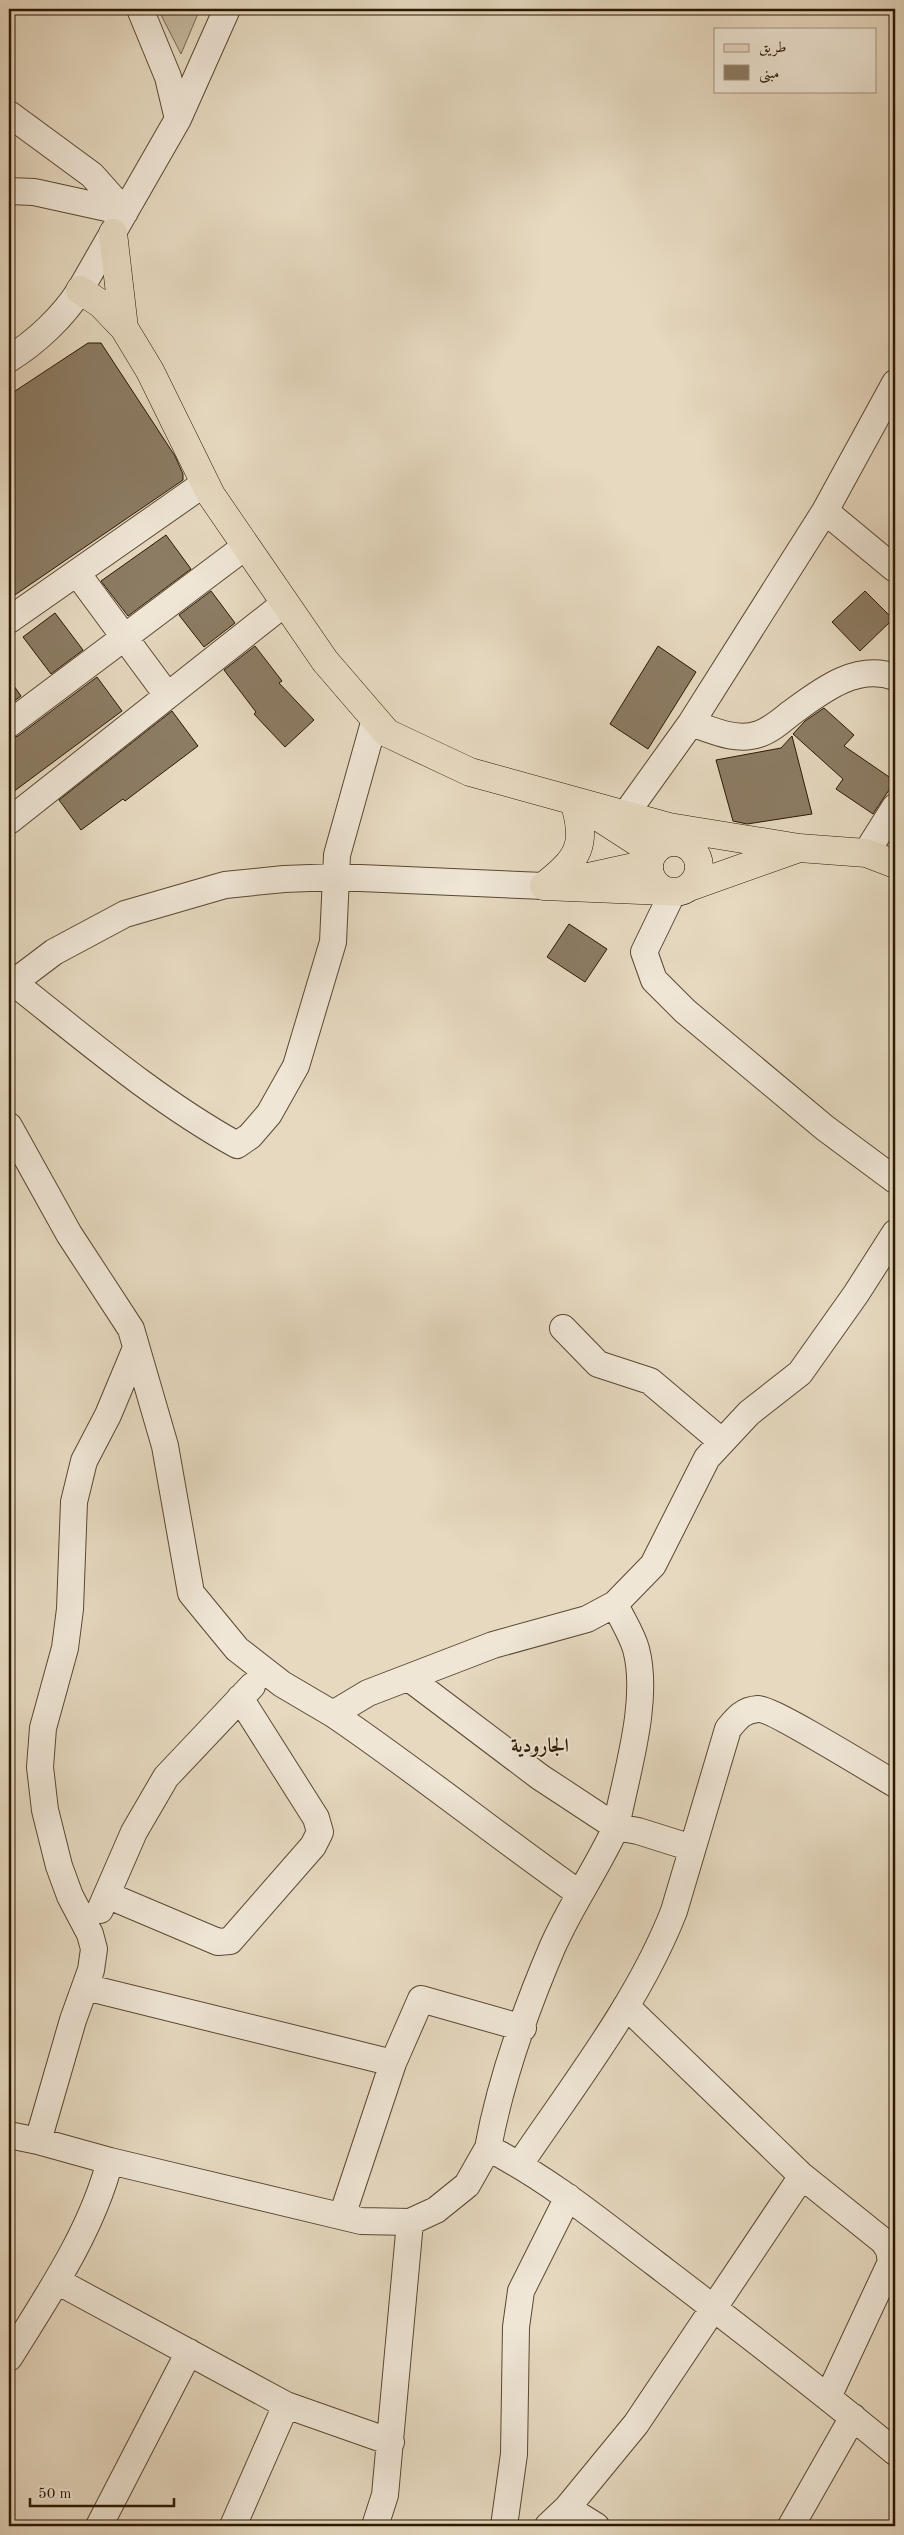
<svg xmlns="http://www.w3.org/2000/svg" width="904" height="2535" viewBox="0 0 904 2535" font-family="'Old Standard TT',Amiri,serif">
  <style>
    .green { fill: #c6b8a0; stroke: #786850 }
    .building { fill: #8c7c64; stroke: #2b1801 }
    .lines { fill: none; stroke-linecap: round; stroke-linejoin: round }
    .minor-casing { stroke: #5a4831; stroke-width: 28 }
    .major-casing { stroke: #2b1801; stroke-width: 29 }
    .minor { stroke: #efe6d6; stroke-width: 26 }
    .major { stroke: #e6d9c0; stroke-width: 28 }
    .labels { text-anchor: middle; dominant-baseline: central; stroke-width: 4; stroke-linejoin: round; paint-order: stroke }
    .district-label { font-size: 20px; font-weight: bold; fill: #2b1801; stroke: #efe6d6 }
  </style>
  <rect width="100%" height="100%" fill="#e6d9c0"/>
  <filter id="stains"><feTurbulence type="fractalNoise" baseFrequency=".004" numOctaves="4"/><feColorMatrix values="0 0 0 0 .2 0 0 0 0 .09 0 0 0 0 .02 0 0 0 .5 -.17"/></filter>
  <radialGradient id="worn" r=".72"><stop offset=".6" stop-color="#630" stop-opacity="0"/><stop offset="1" stop-color="#630" stop-opacity=".3"/></radialGradient>
  <path class="green" d="M158 9H200L181 54Z"/>
  <path class="building" d="M88 343H101L175 456 183 474V480L9 599V395Z
    M166 535 191 569 128 616 101 581Z
    M211 591 235 623 204 647 179 615Z
    M865 591 893 619 860 651 832 622Z
    M55 613 83 650 51 674 23 637Z
    M255 646 282 681 279 683 314 720 285 747 254 714 256 712 224 670Z
    M658 646 696 672 648 749 610 724Z
    M97 677 122 711 9 795V739L18 736Z
    M9 679 21 696 9 705Z
    M824 708 854 735 844 746 895 781 873 814 836 789 843 779 793 734 805 721Z
    M172 711 198 746 125 801 123 799 81 830 59 800Z
    M792 736 812 814 747 824 733 821 716 760 781 748Z
    M569 924 607 949 585 982 547 957Z"/>
  <g class="lines">
    <g class="minor-casing">
      <path id="minor" d="M140 9 168 77 178 119
        M9 114 92 175 125 212
        M9 191 34 192 125 212
        M9 359C36 342 63 317 80 290L178 119 227 9
        M825 511 895 383
        M77 573 167 695
        M9 620 205 483
        M691 723 825 511 895 569
        M9 724 246 546
        M625 815 691 723C712 730 736 742 759 734 771 730 781 721 791 713 821 691 856 663 895 677
        M9 821 285 603
        M866 853 895 807
        M673 892 644 952 654 980 685 1011 825 1128 895 1180
        M13 982C85 1039 156 1100 237 1145L250 1136 269 1114 296 1066 333 942 337 855 375 719
        M9 986 54 952 125 914 225 885 284 879 337 877 544 886
        M9 1126 69 1234 131 1329 165 1446 191 1593 237 1649 282 1684 333 1714 368 1693 493 1645 587 1619 615 1604 653 1565 707 1458 749 1413 800 1373 856 1294 895 1233
        M563 1328 598 1364 650 1381 721 1441
        M615 1604C621 1618 632 1634 636 1649 650 1701 626 1774 616 1827L638 1831 692 1848
        M409 1678 540 1777 616 1827C597 1869 570 1906 552 1948 526 2009 500 2083 488 2148
        M333 1714C417 1771 496 1835 580 1894
        M107 1895 218 1942 230 1941 313 1846 320 1832 316 1818 240 1698
        M100 1910 134 1832 166 1777 252 1686
        M85 1987 393 2063 342 2216
        M393 2063 421 1999 523 2028
        M9 2135 38 2141
        M110 2161 361 2221 410 2222 436 2210 467 2185 488 2148C549 2179 602 2223 656 2264 737 2326 817 2387 895 2452
        M520 2164C574 2084 639 2001 674 1911L728 1729C737 1718 743 1710 758 1709 771 1708 876 1773 895 1784
        M802 2176 883 2241 889 2250 891 2262 828 2397
        M57 2281 286 2405 391 2442
        M9 2358C48 2295 91 2233 110 2161L38 2141 73 2020 91 1970 94 1949 90 1934 70 1896 59 1866 45 1810 40 1767 43 1728 65 1648 70 1609 74 1502 84 1461 108 1415 136 1348
        M567 2508 596 2526
        M99 2526 189 2352
        M233 2526 286 2405
        M375 2526 385 2495 410 2222
        M504 2526 514 2454 516 2327 521 2291 568 2197
        M548 2526 567 2508 636 2424 802 2176 626 2006
        M791 2526 853 2417"/>
    </g>
    <g class="major-casing">
      <path id="major" d="M113 233 124 328
        M80 290 101 304 124 328 150 371 211 495 325 661 387 733 470 772 669 827 799 848
        M594 814 653 852
        M649 867a25 25 0 1 1 50 0a25 25 0 1 1-50 0Z
        M584 878 648 864
        M544 886 665 891
        M544 886C578 859 588 846 574 801
        M689 887 799 848 866 853 895 864"/>
    </g>
    <use href="#minor" class="minor"/>
    <use href="#major" class="major"/>
  </g>
  <g class="labels">
    <g class="district-label">
      <text x="540" y="1747">الجارودية</text>
    </g>
  </g>
  <rect width="904" height="2535" fill="none" stroke="#e6d9c0" stroke-width="30"/>
  <rect x="10" y="10" width="884" height="2515" fill="none" stroke="#2b1801" stroke-width="2.5"/>
  <rect x="15" y="15" width="874" height="2505" fill="none" stroke="#2b1801"/>
  <rect x="714" y="28" width="162" height="65" fill="#efe6d6" stroke="#a19481"/>
  <rect x="724" y="44" width="25" height="8" fill="#e6d9c0" stroke="#a19481"/>
  <text x="759" y="52" font-size="15" fill="#2b1801">طريق</text>
  <rect x="724" y="65" width="25" height="15" fill="#8c7c64" stroke="#a19481"/>
  <text x="759" y="78" font-size="15" fill="#2b1801">مبنى</text>
  <path d="M30 2498v8h144v-8" fill="none" stroke="#2b1801" stroke-width="2.5"/>
  <text x="38" y="2498" font-size="15" fill="#2b1801" stroke="#efe6d6" stroke-width="4" paint-order="stroke">50 m</text>
  <rect width="100%" height="100%" filter="url(#stains)"/>
  <rect width="100%" height="100%" fill="url(#worn)"/>
</svg>
